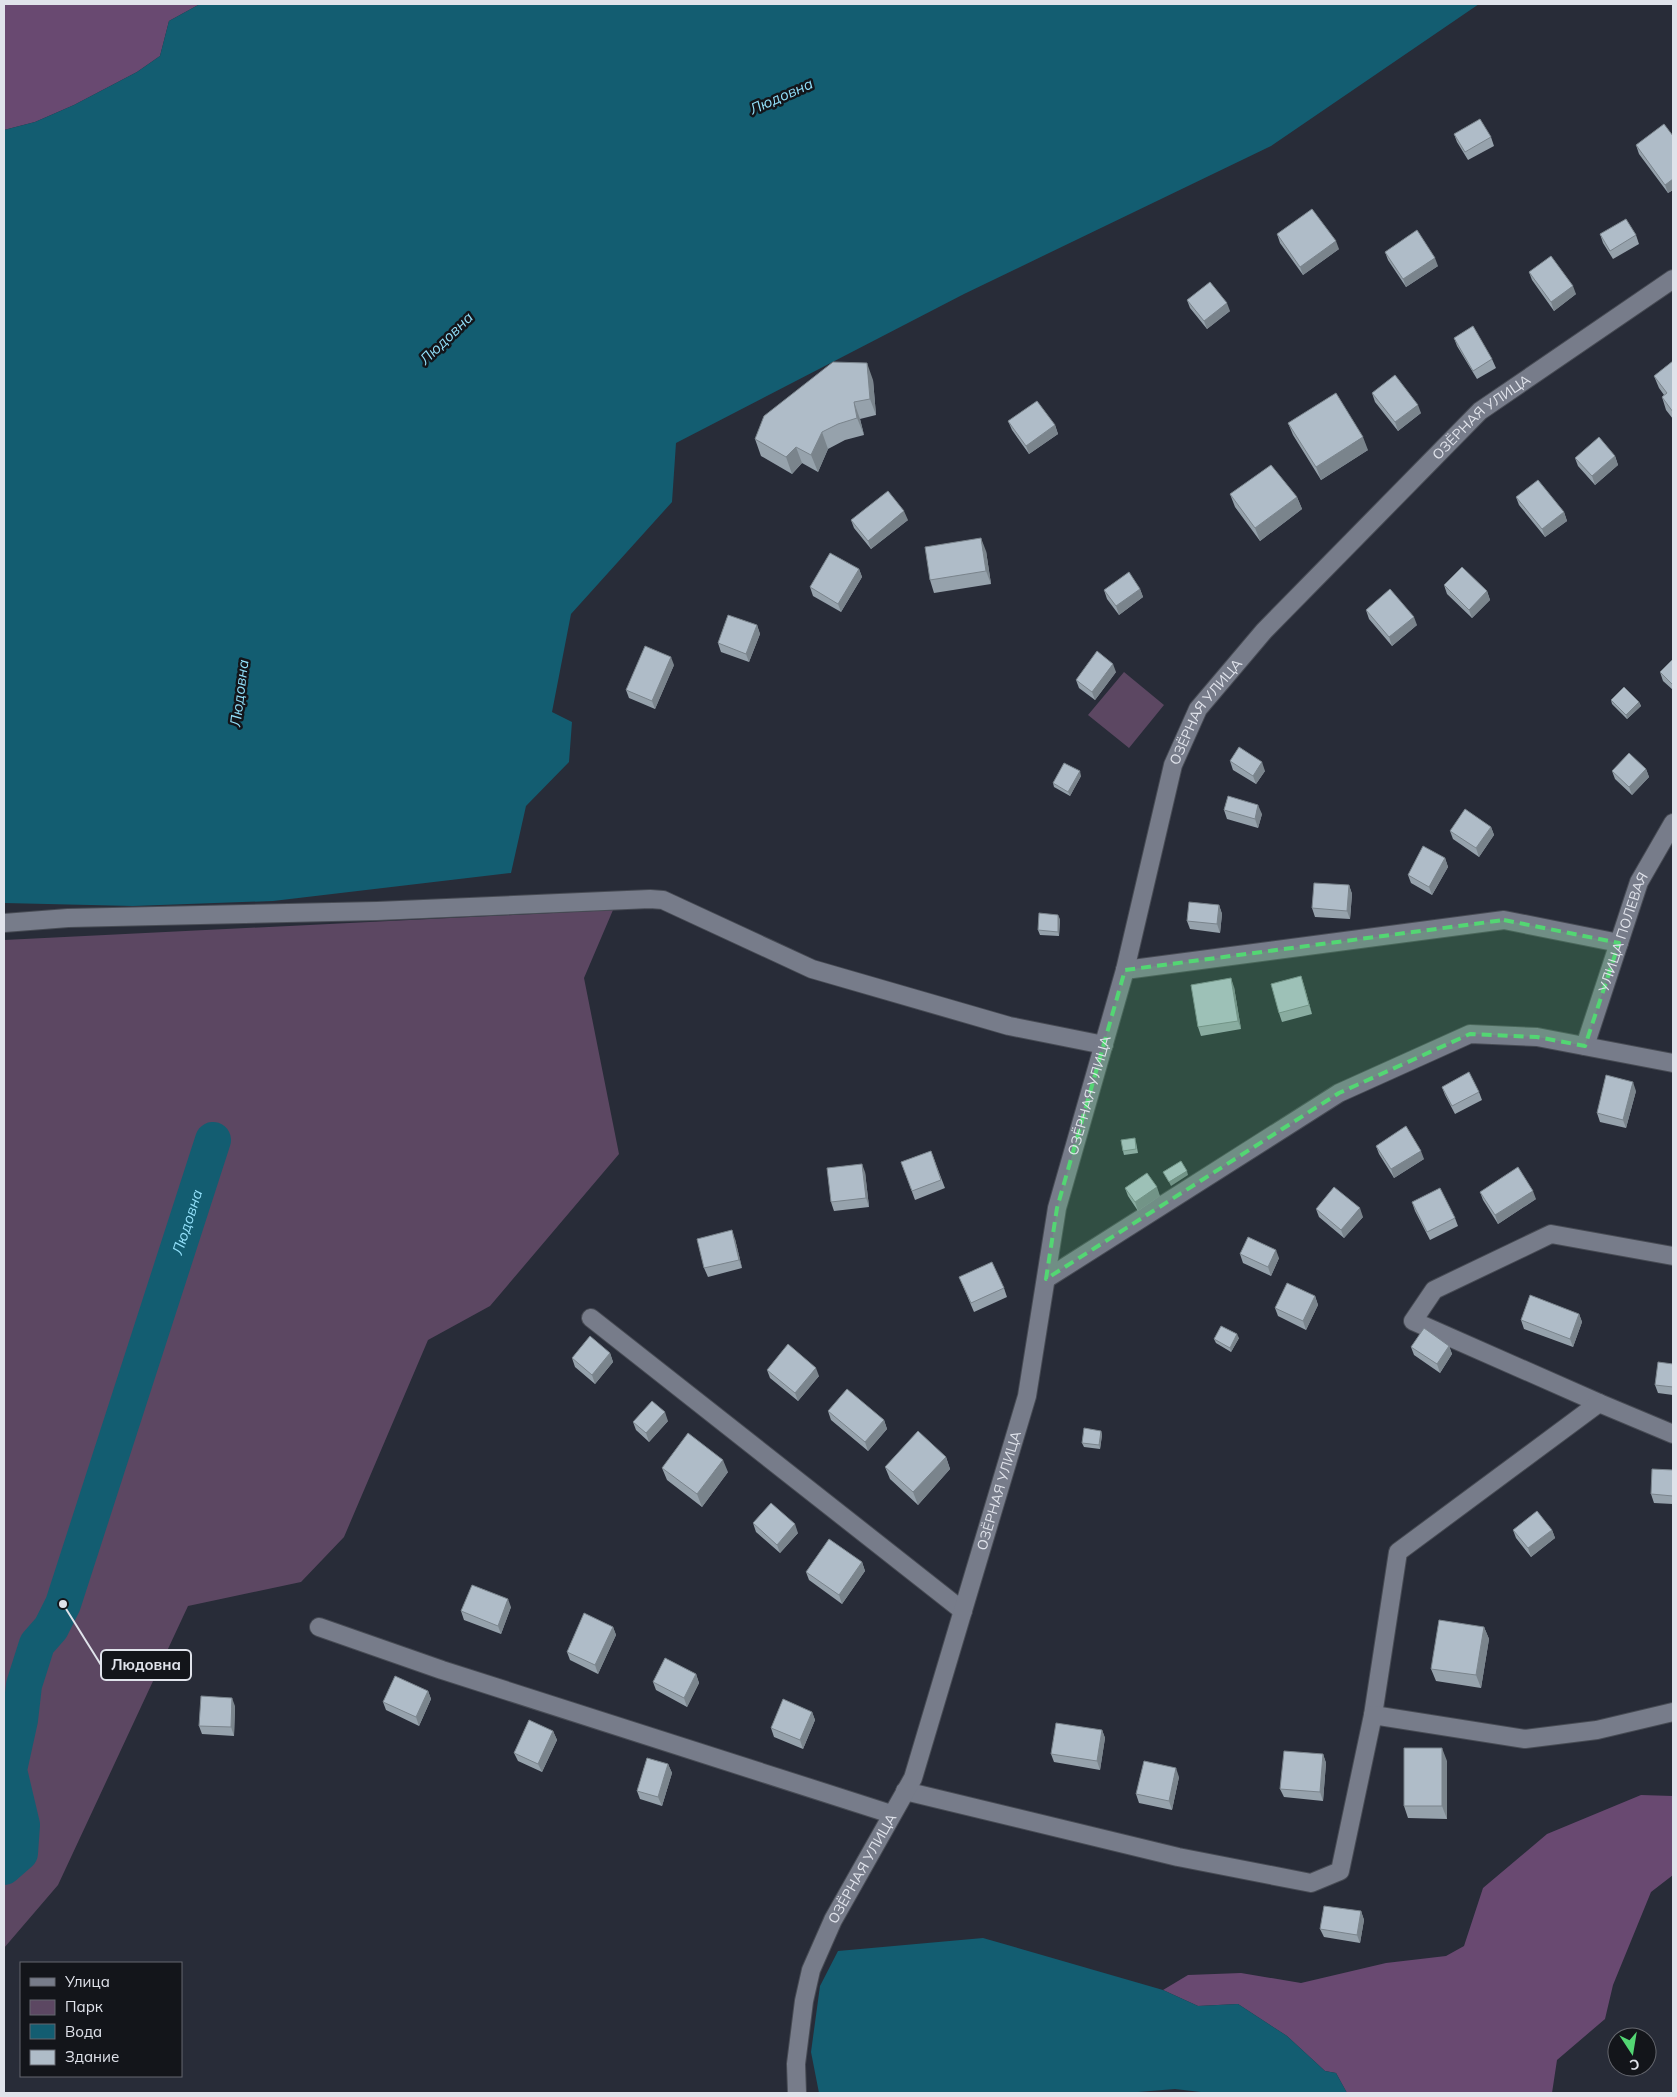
<svg xmlns="http://www.w3.org/2000/svg" width="1677" height="2097" viewBox="0 0 1677 2097" font-family="Mulish,sans-serif">
  <style>
    .green { fill: #5c4762 }
    .forest { fill: #694971 }
    .water { fill: #135d71 }
    .lines { fill: none; stroke-linecap: round; stroke-linejoin: round }
    .river { stroke: #135d71; stroke-width: 36 }
    .street-casing { stroke: #474b54; stroke-width: 20 }
    .street { stroke: #777c8a; stroke-width: 18 }
    .wall { fill: #96a2ac }
    .shaded-wall { fill: #7a848c }
    .building { fill: #afbcc8; stroke: #7a848c }
    .marked { fill: #53d673; fill-opacity: 0.2; stroke: #53d673; stroke-width: 4; stroke-dasharray: 10 6; stroke-linejoin: round }
    .labels { text-anchor: middle; dominant-baseline: central; stroke-width: 5; stroke-linejoin: round; paint-order: stroke }
    .street-label { font-size: 14px; fill: #e0e3eb; stroke: #13151a }
    .water-label { font-size: 15px; font-style: italic; fill: #92dff9; stroke: #13151a }
    .leader { fill: none; stroke: #e0e3eb; stroke-width: 2 }
    .callout-dot { fill: #e0e3eb; stroke: #13151a; stroke-width: 2 }
    .callout { fill: #13151a; stroke: #e0e3eb; stroke-width: 2 }
    .callout-label { font-size: 15px; text-anchor: middle; font-weight: bold; fill: #e0e3eb }
  </style>
  <rect width="100%" height="100%" fill="#282c38"/>
  <path class="green" d="M1124 672 1164 705 1129 748 1088 715Z
    M613 910 584 978 619 1154 490 1306 428 1340 344 1537 301 1582 188 1606 58 1885 4 1948V940Z"/>
  <path class="forest" d="M4 4H200L169 21 160 56 137 72 74 105 35 122 4 130Z
    M1641 1795 1673 1796V1875L1651 1892 1613 1985 1605 2019 1557 2060 1552 2093H1347L1336 2073 1325 2071 1287 2036 1238 2004 1198 2006 1163 1990 1188 1975 1241 1973 1301 1983 1386 1963 1446 1956 1464 1946 1483 1888 1547 1834Z"/>
  <path class="water" d="M200 4H1479L1271 146 964 294 676 443 672 502 571 614 552 712 572 722 569 762 526 806 511 873 273 901 133 906 4 903V130L35 122 74 105 137 72 160 56 169 21Z
    M983 1938 1163 1990 1198 2006 1238 2004 1287 2036 1325 2071 1336 2073 1347 2093H1209L1175 2089 1126 2093H819L811 2052 820 1986 838 1951Z"/>
  <g class="lines">
    <path class="river" id="s1" d="M4 1867 20 1853 22 1825 9 1770 20 1720 24 1685 37 1644 51 1628 63 1604 213 1140"/>
    <g class="street-casing">
      <g id="street">
        <path d="M4 923 68 918 377 911 650 899 663 900 812 969 1009 1026 1104 1045"/>
        <path d="M1125 970 1504 920 1619 943"/>
        <path id="s2" d="M1585 1046 1639 882 1673 823"/>
        <path d="M1046 1279 1339 1093 1470 1034 1537 1037 1673 1063"/>
        <path d="M591 1318 963 1611"/>
        <path d="M1599 1403 1413 1321 1434 1290 1551 1234 1673 1256"/>
        <path d="M319 1627 442 1670 891 1814"/>
        <path d="M1373 1715 1398 1552 1599 1403 1673 1434"/>
        <path d="M905 1791 1178 1857 1311 1883 1340 1871 1373 1715 1525 1739 1597 1730 1673 1712"/>
        <path id="s3" d="M797 2093 796 2064 804 2001 811 1970 833 1920 913 1778 1027 1396 1057 1208 1125 970 1173 765 1198 709 1264 631 1480 411 1673 279"/>
      </g>
    </g>
    <use href="#street" class="street"/>
  </g>
  <path class="wall" d="M1454 134 1491 137 1494 146 1468 160 1457 142Z
    M1673 136V190L1668 193 1639 154 1636 145Z
    M1277 234 1339 249 1303 275 1280 243Z
    M1600 234 1636 235 1639 244 1613 259 1603 243Z
    M1385 252 1438 266 1406 287 1388 260Z
    M1529 272 1576 294 1554 311 1532 280Z
    M1187 300 1230 311 1207 329 1190 308Z
    M1454 338 1492 359 1496 368 1477 379 1457 346Z
    M1673 361V419L1666 410 1662 397 1664 395 1659 388 1654 376Z
    M873 380 876 415 860 419 864 435 845 440 828 449 818 472 802 463 792 474 761 456 755 439Z
    M1372 393 1421 413 1398 431 1375 402Z
    M1008 421 1055 425 1058 434 1029 454 1012 430Z
    M1288 423 1368 450 1321 480 1293 435Z
    M1615 456 1618 465 1595 485 1578 466 1575 458Z
    M1230 494 1297 497 1302 509 1260 541 1235 507Z
    M1516 497 1564 512 1567 521 1545 537 1519 505Z
    M851 520H908L871 549 854 528Z
    M986 551 991 584 934 593 930 580Z
    M859 569 862 577 841 612 813 596 810 587Z
    M1444 585 1487 591 1490 600 1472 618 1447 594Z
    M1140 589 1143 597 1119 615 1107 599 1104 590Z
    M1366 610 1417 625 1392 646 1369 619Z
    M757 625 760 634 749 662 721 652 718 643Z
    M1673 659V690L1663 681 1660 672Z
    M674 665 655 709 629 698 626 690Z
    M1116 672 1095 700 1079 688 1076 680Z
    M1611 700 1639 702 1641 706 1627 719 1612 704Z
    M1230 761 1265 771 1256 784 1233 770Z
    M1646 769 1649 777 1632 795 1615 779 1612 771Z
    M1081 776 1070 796 1054 787 1053 783Z
    M1224 810 1262 814 1258 828 1227 819Z
    M1491 827 1494 835 1479 857 1453 839 1450 831Z
    M1445 858 1448 867 1432 895 1411 883 1408 875Z
    M1349 885 1352 894 1350 919 1315 917 1312 908Z
    M1219 905 1222 914 1220 933 1190 929 1187 921Z
    M1060 919 1059 936 1040 935 1038 930Z
    M1301 976 1312 1014 1282 1022 1279 1013Z
    M1234 987 1241 1029 1201 1036 1198 1027Z
    M1442 1087 1479 1092 1482 1100 1455 1114 1445 1095Z
    M1636 1091 1626 1128 1600 1122 1597 1113Z
    M1136 1142 1138 1153 1124 1155 1123 1151Z
    M1376 1146 1424 1159 1394 1178 1379 1154Z
    M931 1151 945 1188 915 1200 901 1162Z
    M865 1172 869 1207 834 1211 831 1202Z
    M1125 1188 1160 1196 1138 1211 1128 1196Z
    M1480 1192 1536 1199 1498 1224 1483 1200Z
    M1412 1202 1455 1218 1458 1226 1430 1240 1415 1211Z
    M1316 1209 1363 1217 1344 1238 1319 1217Z
    M735 1239 742 1268 708 1277 704 1268Z
    M1240 1254 1279 1258 1271 1276 1243 1263Z
    M959 1277 1004 1288 1007 1297 974 1312Z
    M1315 1296 1318 1305 1306 1330 1278 1316 1275 1308Z
    M1579 1314 1582 1322 1573 1347 1524 1329 1521 1320Z
    M1239 1338 1231 1352 1216 1343 1214 1339Z
    M1449 1346 1452 1354 1440 1373 1414 1355 1411 1347Z
    M610 1353 613 1362 595 1384 575 1367 572 1358Z
    M1673 1364V1395L1658 1393 1655 1385Z
    M767 1370 819 1376 798 1401 770 1378Z
    M828 1411 884 1420 887 1429 868 1451 831 1420Z
    M668 1421 649 1442 636 1430 633 1422Z
    M1101 1431 1102 1435 1100 1449 1084 1447 1082 1443Z
    M946 1457 950 1469 918 1505 890 1479 885 1467Z
    M662 1468 728 1472 702 1507 667 1480Z
    M1673 1470V1504L1654 1503 1651 1494Z
    M753 1523 798 1533 780 1553 756 1532Z
    M1513 1530H1552L1555 1538 1531 1557 1516 1538Z
    M862 1562 865 1571 842 1604 809 1580 806 1572Z
    M511 1607 501 1634 464 1620 461 1611Z
    M613 1627 616 1635 598 1674 570 1660 567 1652Z
    M1484 1627 1489 1639 1481 1688 1436 1681 1431 1669Z
    M696 1674 699 1683 687 1707 656 1690 653 1682Z
    M428 1691 431 1699 419 1726 386 1710 383 1702Z
    M235 1706 234 1736 202 1734 199 1726Z
    M812 1712 815 1720 803 1749 774 1737 771 1728Z
    M1102 1730 1105 1738 1100 1770 1054 1762 1051 1754Z
    M553 1731 557 1740 542 1772 518 1761 514 1753Z
    M1323 1754 1326 1763 1323 1801 1284 1797 1280 1789Z
    M1447 1761V1819L1408 1818 1404 1806Z
    M668 1764 672 1773 662 1806 640 1799 637 1791Z
    M1179 1777 1172 1810 1139 1803 1136 1794Z
    M1361 1911 1364 1920 1360 1943 1324 1937 1320 1929Z"/>
  <path class="shaded-wall" d="M1673 179V190L1668 193 1665 185Z
    M1336 241 1339 249 1303 275 1300 267Z
    M1435 258 1438 266 1406 287 1403 279Z
    M1573 286 1576 294 1554 311 1551 302Z
    M1227 303 1230 311 1207 329 1204 321Z
    M867 363 873 380 876 415 870 399Z
    M854 402 860 419 864 435 857 418Z
    M1418 405 1421 413 1398 431 1395 422Z
    M1055 425 1058 434 1029 454 1026 446Z
    M822 432 828 449 818 472 811 455Z
    M1363 437 1368 450 1321 480 1316 467Z
    M796 447 802 463 792 474 786 457Z
    M1615 456 1618 465 1595 485 1592 476Z
    M1297 497 1302 509 1260 541 1255 528Z
    M904 511 908 520 871 549 868 541Z
    M1564 512 1567 521 1545 537 1542 529Z
    M981 538 986 551 991 584 986 571Z
    M859 569 862 577 841 612 838 604Z
    M1140 589 1143 597 1119 615 1116 606Z
    M1487 591 1490 600 1472 618 1469 610Z
    M1414 617 1417 625 1392 646 1389 637Z
    M757 625 760 634 749 662 746 654Z
    M671 657 674 665 655 709 652 701Z
    M1113 664 1116 672 1095 700 1092 692Z
    M1639 702 1641 706 1627 719 1626 715Z
    M1262 762 1265 771 1256 784 1253 776Z
    M1646 769 1649 777 1632 795 1629 787Z
    M1080 771 1081 776 1070 796 1068 792Z
    M1258 805 1262 814 1258 828 1255 819Z
    M1491 827 1494 835 1479 857 1476 848Z
    M1445 858 1448 867 1432 895 1429 887Z
    M1349 885 1352 894 1350 919 1347 911Z
    M1219 905 1222 914 1220 933 1217 924Z
    M1058 915 1060 919 1059 936 1058 932Z
    M1301 976 1304 985 1312 1014 1309 1005Z
    M1231 978 1234 987 1241 1029 1238 1021Z
    M1633 1082 1636 1091 1626 1128 1623 1120Z
    M1421 1151 1424 1159 1394 1178 1391 1169Z
    M862 1164 865 1172 869 1207 866 1198Z
    M1187 1171 1188 1175 1171 1186 1169 1182Z
    M1157 1187 1160 1196 1138 1211 1135 1202Z
    M1533 1191 1536 1199 1498 1224 1495 1215Z
    M1360 1208 1363 1217 1344 1238 1341 1230Z
    M732 1230 735 1239 742 1268 739 1260Z
    M1276 1250 1279 1258 1271 1276 1268 1267Z
    M1315 1296 1318 1305 1306 1330 1303 1321Z
    M1579 1314 1582 1322 1573 1347 1570 1339Z
    M1237 1334 1239 1338 1231 1352 1230 1348Z
    M1449 1346 1452 1354 1440 1373 1437 1364Z
    M610 1353 613 1362 595 1384 592 1375Z
    M816 1368 819 1376 798 1401 795 1393Z
    M665 1412 668 1421 649 1442 646 1433Z
    M884 1420 887 1429 868 1451 865 1442Z
    M1101 1431 1102 1435 1100 1449 1099 1445Z
    M946 1457 950 1469 918 1505 913 1492Z
    M723 1460 728 1472 702 1507 697 1494Z
    M795 1524 798 1533 780 1553 777 1545Z
    M1552 1530 1555 1538 1531 1557 1528 1548Z
    M862 1562 865 1571 842 1604 839 1595Z
    M508 1599 511 1607 501 1634 498 1626Z
    M613 1627 616 1635 598 1674 595 1665Z
    M1484 1627 1489 1639 1481 1688 1476 1675Z
    M696 1674 699 1683 687 1707 684 1698Z
    M428 1691 431 1699 419 1726 416 1717Z
    M232 1698 235 1706 234 1736 231 1727Z
    M812 1712 815 1720 803 1749 800 1740Z
    M1102 1730 1105 1738 1100 1770 1097 1761Z
    M553 1731 557 1740 542 1772 538 1764Z
    M1442 1748 1447 1761V1819L1442 1806Z
    M1323 1754 1326 1763 1323 1801 1320 1792Z
    M668 1764 672 1773 662 1806 658 1797Z
    M1176 1768 1179 1777 1172 1810 1169 1801Z
    M1361 1911 1364 1920 1360 1943 1357 1935Z"/>
  <path class="building" d="M1480 119 1491 137 1465 152 1454 134Z
    M1664 124 1673 136V179L1665 185 1636 145Z
    M1312 209 1336 241 1300 267 1277 234Z
    M1626 219 1636 235 1610 251 1600 234Z
    M1417 230 1435 258 1403 279 1385 252Z
    M1551 256 1573 286 1551 302 1529 272Z
    M1210 282 1227 303 1204 321 1187 300Z
    M1473 326 1492 359 1473 371 1454 338Z
    M1673 361V412L1662 397 1667 393 1654 376Z
    M833 362 867 363 870 399 854 402 857 418 838 424 822 432 811 455 796 447 786 457 755 439 764 416Z
    M1395 375 1418 405 1395 422 1372 393Z
    M1336 393 1363 437 1316 467 1288 423Z
    M1037 401 1055 425 1026 446 1008 421Z
    M1599 437 1615 456 1592 476 1575 458Z
    M1271 465 1297 497 1255 528 1230 494Z
    M1538 480 1564 512 1542 529 1516 497Z
    M888 491 904 511 868 541 851 520Z
    M981 538 986 571 930 580 925 547Z
    M830 553 859 569 838 604 810 587Z
    M1462 567 1487 591 1469 610 1444 585Z
    M1129 572 1140 589 1116 606 1104 590Z
    M1390 589 1414 617 1389 637 1366 610Z
    M728 615 757 625 746 654 718 643Z
    M645 646 671 657 652 701 626 690Z
    M1097 651 1113 664 1092 692 1076 680Z
    M1673 659V685L1660 672Z
    M1624 687 1639 702 1626 715 1611 700Z
    M1239 747 1262 762 1253 776 1230 761Z
    M1629 753 1646 769 1629 787 1612 771Z
    M1064 763 1080 771 1068 792 1053 783Z
    M1228 796 1258 805 1255 819 1224 810Z
    M1465 809 1491 827 1476 848 1450 831Z
    M1423 846 1445 858 1429 887 1408 875Z
    M1314 883 1349 885 1347 911 1312 908Z
    M1189 902 1219 905 1217 924 1187 921Z
    M1039 913 1058 915V932L1038 930Z
    M1301 976 1309 1005 1279 1013 1271 984Z
    M1231 978 1238 1021 1198 1027 1191 985Z
    M1469 1072 1479 1092 1452 1106 1442 1087Z
    M1606 1075 1633 1082 1623 1120 1597 1113Z
    M1406 1126 1421 1151 1391 1169 1376 1146Z
    M1135 1138 1136 1149 1123 1151 1121 1140Z
    M931 1151 941 1180 912 1191 901 1162Z
    M1181 1161 1187 1171 1169 1182 1163 1172Z
    M862 1164 866 1198 831 1202 827 1168Z
    M1518 1167 1533 1191 1495 1215 1480 1192Z
    M1147 1173 1157 1187 1135 1202 1125 1188Z
    M1334 1187 1360 1208 1341 1230 1316 1209Z
    M1440 1188 1455 1218 1427 1232 1412 1202Z
    M732 1230 739 1260 704 1268 697 1239Z
    M1248 1237 1276 1250 1268 1267 1240 1254Z
    M992 1262 1004 1288 971 1303 959 1277Z
    M1287 1283 1315 1296 1303 1321 1275 1308Z
    M1530 1295 1579 1314 1570 1339 1521 1320Z
    M1221 1326 1237 1334 1230 1348 1214 1339Z
    M1424 1328 1449 1346 1437 1364 1411 1347Z
    M590 1336 610 1353 592 1375 572 1358Z
    M788 1344 816 1368 795 1393 767 1370Z
    M1658 1362 1673 1364V1387L1655 1385Z
    M847 1389 884 1420 865 1442 828 1411Z
    M652 1401 665 1412 646 1433 633 1422Z
    M1084 1428 1101 1431 1099 1445 1082 1443Z
    M918 1431 946 1457 913 1492 885 1467Z
    M688 1433 723 1460 697 1494 662 1468Z
    M1652 1469 1673 1470V1496L1651 1494Z
    M771 1503 795 1524 777 1545 753 1523Z
    M1537 1511 1552 1530 1528 1548 1513 1530Z
    M829 1539 862 1562 839 1595 806 1572Z
    M472 1585 508 1599 498 1626 461 1611Z
    M584 1613 613 1627 595 1665 567 1652Z
    M1439 1620 1484 1627 1476 1675 1431 1669Z
    M665 1658 696 1674 684 1698 653 1682Z
    M395 1676 428 1691 416 1717 383 1702Z
    M201 1696 232 1698 231 1727 199 1726Z
    M783 1699 812 1712 800 1740 771 1728Z
    M529 1720 553 1731 538 1764 514 1753Z
    M1056 1723 1102 1730 1097 1761 1051 1754Z
    M1404 1748H1442V1806H1404Z
    M1284 1751 1323 1754 1320 1792 1280 1789Z
    M647 1758 668 1764 658 1797 637 1791Z
    M1144 1761 1176 1768 1169 1801 1136 1794Z
    M1324 1906 1361 1911 1357 1935 1320 1929Z"/>
  <path class="marked" d="M1504 920 1619 943 1585 1046 1537 1037 1470 1034 1339 1093 1046 1279 1057 1208 1125 970Z"/>
  <g class="labels">
    <g class="street-label">
      <text stroke="none"><textPath href="#s3" startOffset="1858">ОЗЁРНАЯ УЛИЦА</textPath></text>
      <text stroke="none"><textPath href="#s3" startOffset="1452">ОЗЁРНАЯ УЛИЦА</textPath></text>
      <text stroke="none"><textPath href="#s2" startOffset="120">УЛИЦА ПОЛЕВАЯ</textPath></text>
      <text stroke="none"><textPath href="#s3" startOffset="1048">ОЗЁРНАЯ УЛИЦА</textPath></text>
      <text stroke="none"><textPath href="#s3" startOffset="642">ОЗЁРНАЯ УЛИЦА</textPath></text>
      <text stroke="none"><textPath href="#s3" startOffset="238">ОЗЁРНАЯ УЛИЦА</textPath></text>
    </g>
    <g class="water-label">
      <text transform="translate(781 96) rotate(-24)">Людовна</text>
      <text transform="translate(446 338) rotate(-44)">Людовна</text>
      <text transform="translate(239 693) rotate(-83)">Людовна</text>
      <text stroke="none"><textPath href="#s1" startOffset="685">Людовна</textPath></text>
    </g>
  </g>
  <path class="leader" d="M63 1604L101 1665"/>
  <circle class="callout-dot" cx="63" cy="1604" r="5"/>
  <rect class="callout" x="101" y="1650" width="90" height="30" rx="5"/>
  <g class="callout-label">
    <text x="146" y="1670">Людовна</text>
  </g>
  <rect width="1677" height="2097" fill="none" stroke="#e0e3eb" stroke-width="10"/>
  <rect x="20" y="1962" width="162" height="115" fill="#13151a" stroke="#65676e"/>
  <rect x="30" y="1978" width="25" height="8" fill="#777c8a" stroke="#65676e"/>
  <text x="65" y="1987" font-size="15" fill="#e0e3eb">Улица</text>
  <rect x="30" y="2000" width="25" height="15" fill="#5c4762" stroke="#65676e"/>
  <text x="65" y="2012" font-size="15" fill="#e0e3eb">Парк</text>
  <rect x="30" y="2024" width="25" height="15" fill="#135d71" stroke="#65676e"/>
  <text x="65" y="2037" font-size="15" fill="#e0e3eb">Вода</text>
  <rect x="30" y="2050" width="25" height="15" fill="#afbcc8" stroke="#65676e"/>
  <text x="65" y="2062" font-size="15" fill="#e0e3eb">Здание</text>
  <g transform="translate(1632 2052) rotate(168)"><circle r="24" fill="#13151a" stroke="#65676e"/>
  <path d="M0-4L9 19L0 12L-9 19Z" fill="#53d673"/>
  <text y="-8" font-size="14" font-weight="bold" text-anchor="middle" fill="#e0e3eb">С</text>
  </g>
</svg>
